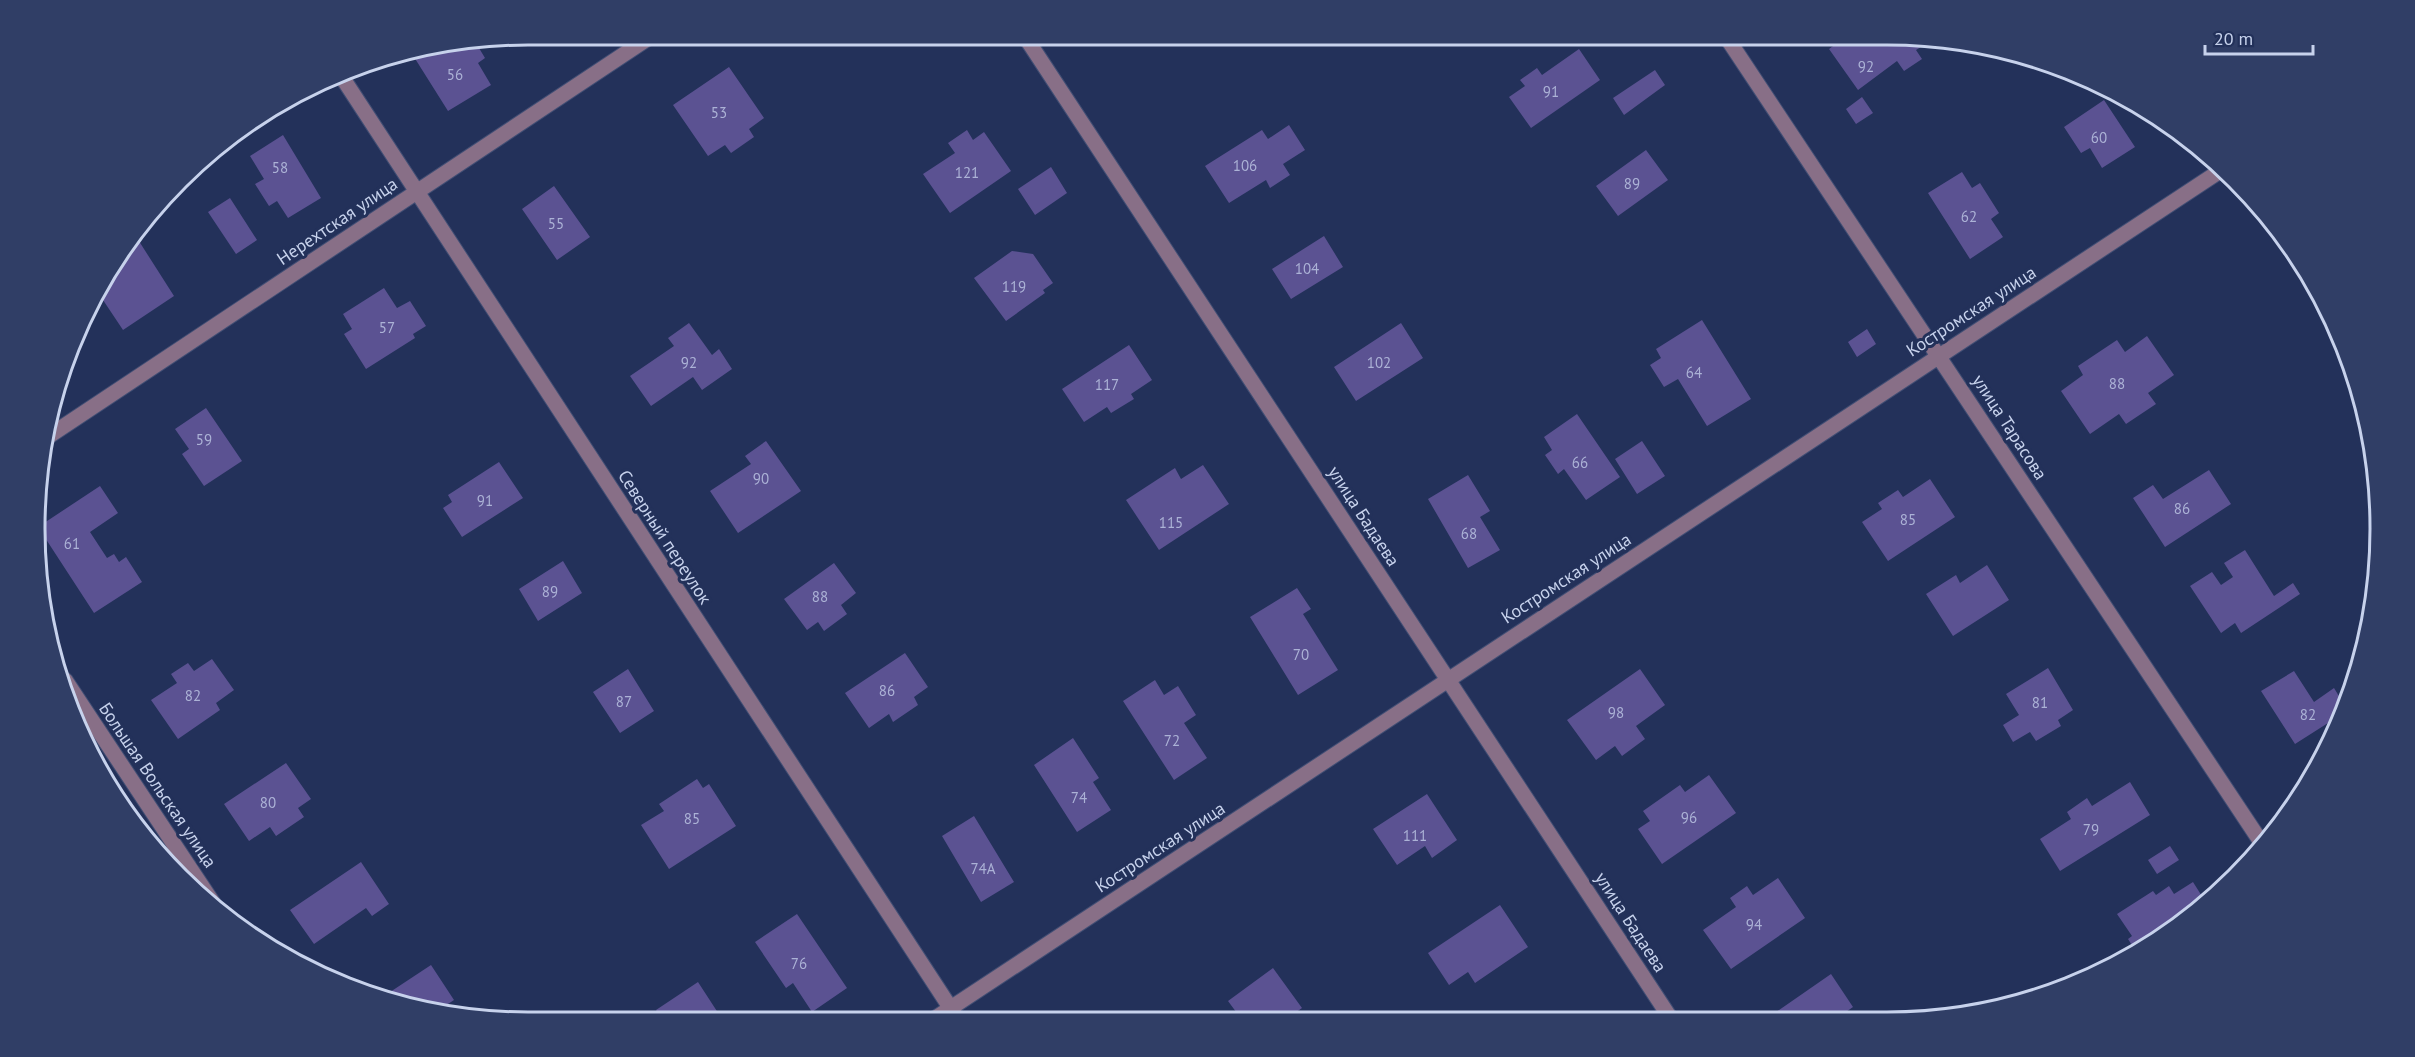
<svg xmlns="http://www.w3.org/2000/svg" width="2415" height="1057" viewBox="0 0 2415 1057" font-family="'PT Sans',sans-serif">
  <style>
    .building { fill: #5b5292 }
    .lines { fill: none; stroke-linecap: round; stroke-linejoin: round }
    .minor-casing { stroke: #414e74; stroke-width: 17 }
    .minor { stroke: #886f87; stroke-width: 15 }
    .labels { text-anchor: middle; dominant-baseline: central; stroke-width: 6; stroke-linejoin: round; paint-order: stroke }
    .number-label { font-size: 15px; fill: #acb2d6 }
    .street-label { font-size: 18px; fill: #c7d2ec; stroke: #23315a }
    .rim { fill: none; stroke: #c7d2ec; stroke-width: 3 }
  </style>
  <rect width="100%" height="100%" fill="#23315a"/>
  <path class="building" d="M1428 35H1450L1435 45Z
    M1848 35H1887L1929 42 1916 50 1922 59 1904 71 1897 61 1858 90 1829 49Z
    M476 43 485 58 478 63 491 85 448 111 414 57 423 52Z
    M1579 49 1600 80 1531 128 1509 97 1525 86 1520 80 1537 68 1542 75Z
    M729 67 764 118 749 129 754 137 731 153 725 145 708 156 673 105Z
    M1655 70 1665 85 1624 115 1613 98Z
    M1862 97 1873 113 1856 124 1846 109Z
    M2104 100 2135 147 2102 168 2090 148 2081 153 2064 127Z
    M1289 125 1305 150 1283 164 1290 175 1270 188 1266 180 1229 203 1205 166 1262 130 1268 139Z
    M967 130 973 140 984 132 1011 171 950 213 923 174 955 153 948 143Z
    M283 135 321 198 288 218 277 201 269 206 255 184 264 179 250 156Z
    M1646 150 1668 180 1618 216 1596 186Z
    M1051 167 1067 193 1035 215 1018 189Z
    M1962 172 1972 188 1980 183 1999 213 1991 219 2003 237 1970 259 1928 193Z
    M554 186 590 237 557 260 522 209Z
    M230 198 257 240 236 254 208 212Z
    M1324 236 1343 267 1291 299 1272 269Z
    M137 238 174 296 123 330 97 291 101 281Z
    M1012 251 1033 254 1053 283 1043 290 1045 293 1006 321 974 278Z
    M384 288 397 308 410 301 426 326 413 334 415 338 366 369 344 334 352 329 343 314Z
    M1702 320 1751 399 1707 426 1678 379 1664 387 1650 365 1661 358 1656 349Z
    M689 323 712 355 719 349 732 369 702 390 693 377 651 406 630 376 674 346 668 338Z
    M1401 323 1423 358 1356 401 1334 367Z
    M1867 329 1876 344 1857 357 1848 342Z
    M2147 336 2174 375 2148 393 2156 404 2126 424 2119 414 2090 434 2061 391 2083 375 2078 366 2117 340 2125 352Z
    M1129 345 1152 380 1131 394 1134 399 1111 413 1107 407 1084 422 1062 389Z
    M206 408 242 461 204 486 182 454 189 449 175 429Z
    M1577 414 1620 477 1586 500 1564 469 1558 474 1545 455 1552 450 1544 437Z
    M766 441 801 491 738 533 710 491 751 464 745 456Z
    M1642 441 1665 476 1637 494 1615 459Z
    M499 462 523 498 462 537 443 508 452 502 448 495Z
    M1203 465 1229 504 1159 550 1126 500 1175 468 1181 479Z
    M2209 470 2231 504 2165 547 2133 498 2153 485 2163 499Z
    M1468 475 1490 511 1480 517 1500 550 1468 568 1428 499Z
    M1930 479 1955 517 1888 561 1862 522 1882 509 1878 503 1898 490 1903 497Z
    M100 486 118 513 90 532 107 558 114 554 119 562 126 557 142 582 94 613 38 527Z
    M2245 550 2274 596 2293 583 2300 594 2241 633 2235 623 2221 633 2190 586 2212 572 2221 585 2233 577 2224 563Z
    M563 561 582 593 538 621 519 589Z
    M834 563 856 593 841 605 847 614 824 631 818 622 807 630 784 599Z
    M1987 565 2009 600 1953 636 1926 594 1956 575 1960 583Z
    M1297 588 1311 609 1303 614 1338 670 1298 695 1250 617Z
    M905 653 928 687 914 697 918 705 893 722 889 714 869 728 845 693Z
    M212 659 234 690 216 703 220 710 178 739 151 700 177 683 171 674 188 663 194 671Z
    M2048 668 2073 710 2058 720 2061 726 2036 741 2030 732 2013 742 2003 725 2019 715 2006 694Z
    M628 669 654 711 620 733 593 692Z
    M1640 669 1665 705 1636 726 1645 739 1622 756 1615 746 1596 760 1567 720Z
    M2294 671 2314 702 2334 688 2345 706 2333 731 2328 723 2295 744 2261 691Z
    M1155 680 1164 695 1178 686 1196 715 1184 723 1207 758 1174 780 1123 701Z
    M1073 738 1099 778 1093 782 1111 810 1077 832 1034 765Z
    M286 763 311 799 298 808 304 817 276 836 270 827 249 841 224 804Z
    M1709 775 1736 813 1662 864 1638 829 1650 821 1643 811 1680 785 1685 792Z
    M697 779 703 788 709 784 736 826 669 869 641 825 664 811 659 804Z
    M2130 782 2150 815 2060 871 2040 839 2071 819 2067 812 2087 798 2092 806Z
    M1427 794 1457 840 1432 858 1425 846 1397 865 1373 829Z
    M974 816 1014 882 981 902 942 836Z
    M2170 846 2179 860 2157 874 2148 860Z
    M361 862 389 904 372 916 366 908 314 944 290 910Z
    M1778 878 1805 918 1731 969 1703 930 1736 907 1730 898 1747 886 1753 895Z
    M2193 882 2205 901 2187 920 2135 950 2128 939 2132 936 2117 914 2153 891 2156 895 2169 886 2174 894Z
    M1500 905 1528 947 1475 983 1468 972 1449 985 1428 953Z
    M797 914 847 988 812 1012 793 983 786 988 755 942Z
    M431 965 454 1000 442 1008 381 998Z
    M1273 968 1302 1008 1285 1020H1242L1228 1001Z
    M1831 974 1853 1007 1836 1019H1766Z
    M698 982 724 1022H664L656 1010Z"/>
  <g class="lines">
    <g class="minor-casing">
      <path id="minor" d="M1024 35 1671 1019
        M1725 35 2261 842
        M340 74 959 1021
        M43 440 653 35
        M65 680 219 912
        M931 1021 2223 169"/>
    </g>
    <use href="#minor" class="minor"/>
  </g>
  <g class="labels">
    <g class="number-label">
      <text x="1866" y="66">92</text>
      <text x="455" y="74">56</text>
      <text x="1551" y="91">91</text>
      <text x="719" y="112">53</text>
      <text x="2099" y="137">60</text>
      <text x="1245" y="165">106</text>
      <text x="280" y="167">58</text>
      <text x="967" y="172">121</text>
      <text x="1632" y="183">89</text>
      <text x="1969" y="216">62</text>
      <text x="556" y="223">55</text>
      <text x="1307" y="268">104</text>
      <text x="1014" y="286">119</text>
      <text x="387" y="327">57</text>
      <text x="689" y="362">92</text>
      <text x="1379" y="362">102</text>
      <text x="1694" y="372">64</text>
      <text x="2117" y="383">88</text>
      <text x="1107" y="384">117</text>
      <text x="204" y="439">59</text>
      <text x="1580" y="462">66</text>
      <text x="761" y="478">90</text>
      <text x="485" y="500">91</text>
      <text x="2182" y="508">86</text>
      <text x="1908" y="519">85</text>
      <text x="1171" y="522">115</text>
      <text x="1469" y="533">68</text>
      <text x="72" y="543">61</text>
      <text x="550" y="591">89</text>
      <text x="820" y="596">88</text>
      <text x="1301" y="654">70</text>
      <text x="887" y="690">86</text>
      <text x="193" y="695">82</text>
      <text x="624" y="701">87</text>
      <text x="2040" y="702">81</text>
      <text x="1616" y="712">98</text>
      <text x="2308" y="714">82</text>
      <text x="1172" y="740">72</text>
      <text x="1079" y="797">74</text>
      <text x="268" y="802">80</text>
      <text x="1689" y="817">96</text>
      <text x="692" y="818">85</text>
      <text x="2091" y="829">79</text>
      <text x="1415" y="835">111</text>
      <text x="983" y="868">74А</text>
      <text x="1754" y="924">94</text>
      <text x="799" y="963">76</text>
    </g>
    <g class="street-label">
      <text transform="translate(337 221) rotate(-34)">Нерехтская улица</text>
      <text transform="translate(1971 311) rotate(-33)">Костромская улица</text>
      <text transform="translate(2010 427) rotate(57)">улица Тарасова</text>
      <text transform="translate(1364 516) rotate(57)">улица Бадаева</text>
      <text transform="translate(665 537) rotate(57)">Северный переулок</text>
      <text transform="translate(1566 578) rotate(-33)">Костромская улица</text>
      <text transform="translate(158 785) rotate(56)">Большая Вольская улица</text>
      <text transform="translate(1160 847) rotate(-33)">Костромская улица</text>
      <text transform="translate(1631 922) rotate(57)">улица Бадаева</text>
    </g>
  </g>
  <path d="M0 0H2415V1057H0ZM528 45H1887A483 483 0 0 1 2370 528V529A483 483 0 0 1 1887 1012H528A483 483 0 0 1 45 529V528A483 483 0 0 1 528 45Z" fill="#303e66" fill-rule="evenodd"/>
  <path class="rim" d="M528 45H1887A483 483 0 0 1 2370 528V529A483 483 0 0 1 1887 1012H528A483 483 0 0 1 45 529V528A483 483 0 0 1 528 45Z"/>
  <path d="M2205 45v9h108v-9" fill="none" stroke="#c7d2ec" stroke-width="3"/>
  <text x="2214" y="45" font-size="18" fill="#c7d2ec" stroke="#23315a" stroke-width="4.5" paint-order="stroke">20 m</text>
</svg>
